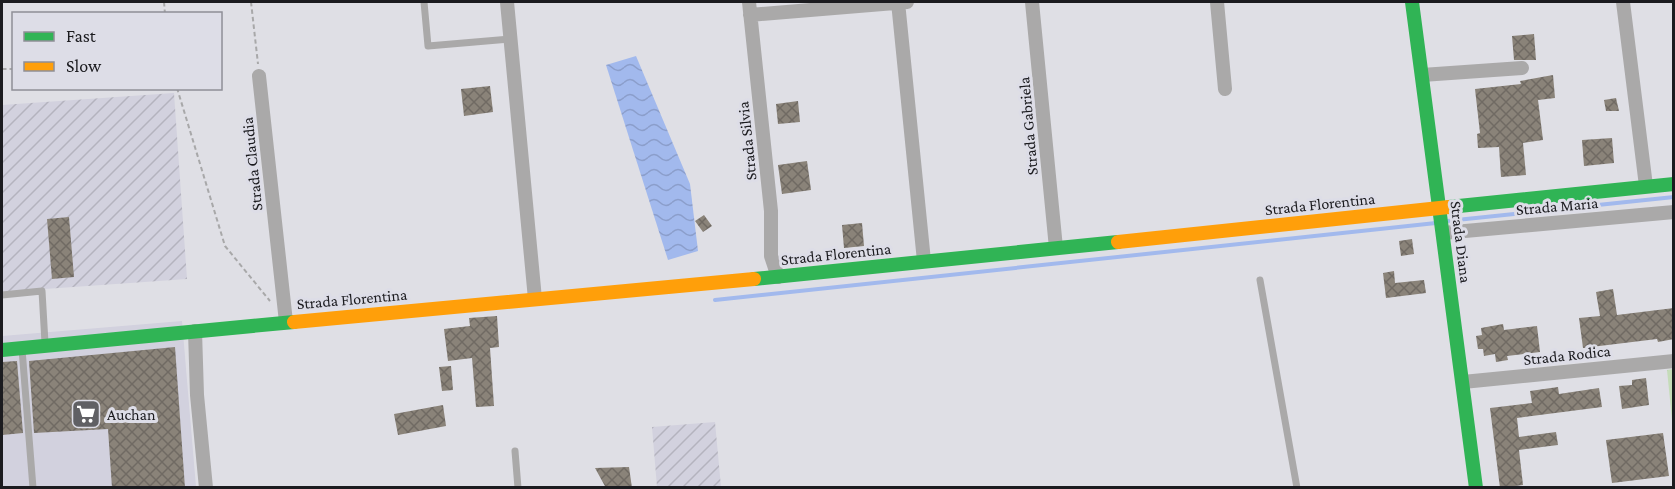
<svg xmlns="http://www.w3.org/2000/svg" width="1675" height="489" viewBox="0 0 1675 489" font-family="'Crimson Pro',serif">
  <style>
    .built { fill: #d2d1de }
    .industrial { fill: url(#industrial-furrows) }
    .park { fill: url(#park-tufts) }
    .water { fill: url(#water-waves) }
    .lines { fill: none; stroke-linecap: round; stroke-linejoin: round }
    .stream { stroke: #a2b9ed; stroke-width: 4 }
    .building { fill: url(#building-cross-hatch) }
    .path { stroke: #a8a8a9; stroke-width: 2; stroke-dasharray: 4.5 3; stroke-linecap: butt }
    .lane { stroke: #aaa9a9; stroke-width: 7 }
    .street { stroke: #aaa9a9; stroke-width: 14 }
    .fast { stroke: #30b455; stroke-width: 14 }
    .slow { stroke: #ff9f0a; stroke-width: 14 }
    .labels { text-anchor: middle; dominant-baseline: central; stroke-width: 6; stroke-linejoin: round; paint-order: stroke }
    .street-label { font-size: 16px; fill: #1b1b1f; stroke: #dddde7 }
    .poi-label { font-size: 16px; fill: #1b1b1f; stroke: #dddde7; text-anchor: start }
  </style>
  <defs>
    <pattern id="industrial-furrows" width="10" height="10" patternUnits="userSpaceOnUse" patternTransform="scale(1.5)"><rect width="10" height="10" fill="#d2d1de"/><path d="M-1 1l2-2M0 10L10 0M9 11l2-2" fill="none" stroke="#b4b3be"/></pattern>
    <pattern id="park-tufts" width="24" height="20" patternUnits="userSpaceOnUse" patternTransform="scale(1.5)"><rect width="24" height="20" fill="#c5dcb9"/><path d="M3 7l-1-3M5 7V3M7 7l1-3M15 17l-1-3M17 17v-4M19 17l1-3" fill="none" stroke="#a9bc9f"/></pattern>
    <pattern id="water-waves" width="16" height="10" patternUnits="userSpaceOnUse" patternTransform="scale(1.5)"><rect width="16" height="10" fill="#a2b9ed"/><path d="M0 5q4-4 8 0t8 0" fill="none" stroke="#8b9ecb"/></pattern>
    <pattern id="building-cross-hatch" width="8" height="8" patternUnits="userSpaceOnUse" patternTransform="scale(1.5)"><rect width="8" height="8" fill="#8a8379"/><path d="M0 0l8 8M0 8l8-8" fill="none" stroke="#706a63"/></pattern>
  </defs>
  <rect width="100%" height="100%" fill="#dfdfe5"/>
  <path class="built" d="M182 321 196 487 2 488V336Z"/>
  <path class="industrial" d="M174 93 187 279 2 292V105Z
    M715 422 721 487H657L652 427Z"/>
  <path class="park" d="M1673 369H1674L1673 430 1667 370Z"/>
  <path class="water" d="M636 56 690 184 698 251 668 260 606 65Z"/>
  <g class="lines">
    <path class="stream" d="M1447 221 1674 197
      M715 300 1436 223"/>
  </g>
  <path class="building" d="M1534 34 1536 60H1514L1512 36Z
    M1553 75 1555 98 1538 100 1543 140 1523 143 1526 175 1501 177 1499 147 1478 148 1477 134 1480 133 1475 89 1521 84 1520 81Z
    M490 86 493 112 464 116 461 89Z
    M1616 98 1619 111H1606L1604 100Z
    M798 101 800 122 778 124 776 104Z
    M1612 138 1614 163 1584 166 1582 140Z
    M807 161 811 190 782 194 778 165Z
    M704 215 712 226 703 232 695 221Z
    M69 217 74 277 52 279 47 219Z
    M862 223 864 246 844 248 842 225Z
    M1412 239 1414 254 1401 256 1399 241Z
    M1394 271 1395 283 1424 280 1426 293 1386 298 1383 273Z
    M1613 289 1617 315 1674 308V339L1658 342 1657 339 1583 348 1579 318 1600 316 1596 292Z
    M497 316 499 347 490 348 494 406 476 407 472 358 448 361 444 329 470 326 469 318Z
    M1503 324 1504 330 1537 326 1540 352 1507 356 1508 360 1496 362 1495 354 1484 356 1483 349H1478L1476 336 1482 335 1481 328Z
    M175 347 185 488H112L108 429 34 433 29 361Z
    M17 361 23 433 2 435V362Z
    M451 366 453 390 442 391 439 367Z
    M1646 378 1649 405 1622 409 1619 386 1632 385V380Z
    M1558 387 1559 394 1599 388 1602 407 1517 418 1519 437 1556 432 1558 445 1519 450 1523 485 1500 488 1490 408 1532 403 1530 391Z
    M443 405 446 426 398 435 394 414Z
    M1663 433 1669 476 1612 483 1606 440Z
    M629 467 632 488H606L595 468Z"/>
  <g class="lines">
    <path class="path" d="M164 2 165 14
      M251 2 258 64
      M2 69H14
      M177 88 225 246 270 301"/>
    <path class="lane" d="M424 2 428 46 511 39
      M1260 280 1297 488
      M2 295 42 291 45 343
      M22 349 33 488
      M515 451 518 488"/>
    <path class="street" d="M507 2 535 299
      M749 2 771 211V256L778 277
      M898 2 924 261
      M1032 2 1056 248
      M1217 2 1225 89
      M1623 2 1646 186
      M750 15 907 2
      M1422 75 1522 68
      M259 76 286 322
      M1443 233 1674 212
      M195 331 197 395 206 488
      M1463 382 1674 361"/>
    <path class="fast" d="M1412 2 1476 488
      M1449 207 1674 184
      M754 279 1118 242
      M2 350 294 322"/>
    <path class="slow" d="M1118 242 1449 207
      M294 322 754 279"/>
  </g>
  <defs>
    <g id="supermarket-square" transform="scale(1.5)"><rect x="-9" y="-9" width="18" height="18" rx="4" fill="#606064" stroke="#dddde7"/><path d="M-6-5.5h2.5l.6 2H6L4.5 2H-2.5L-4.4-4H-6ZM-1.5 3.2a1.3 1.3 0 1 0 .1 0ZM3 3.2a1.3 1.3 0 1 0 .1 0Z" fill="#fff"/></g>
  </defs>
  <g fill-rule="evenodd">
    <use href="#supermarket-square" x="86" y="414"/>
  </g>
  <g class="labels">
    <g class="street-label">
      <text transform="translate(1028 126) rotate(-95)">Strada Gabriela</text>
      <text transform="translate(747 141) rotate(-96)">Strada Silvia</text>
      <text transform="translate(252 164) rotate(-96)">Strada Claudia</text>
      <text transform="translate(1320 204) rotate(-6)">Strada Florentina</text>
      <text transform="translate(1557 206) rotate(-5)">Strada Maria</text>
      <text transform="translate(1461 242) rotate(83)">Strada Diana</text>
      <text transform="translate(836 254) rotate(-6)">Strada Florentina</text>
      <text transform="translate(352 299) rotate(-5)">Strada Florentina</text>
      <text transform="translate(1567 355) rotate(-6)">Strada Rodica</text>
    </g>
    <g class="poi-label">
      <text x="107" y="414">Auchan</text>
    </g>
  </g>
  <rect width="1675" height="489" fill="none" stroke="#1b1b1f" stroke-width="6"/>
  <rect x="12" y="12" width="210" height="78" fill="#dddde7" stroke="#8f8f97" stroke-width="1.5"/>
  <rect x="24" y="32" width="30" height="9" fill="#30b455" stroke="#8f8f97" stroke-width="1.5"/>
  <text x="66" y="42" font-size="18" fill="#1b1b1f">Fast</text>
  <rect x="24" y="62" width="30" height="9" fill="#ff9f0a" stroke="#8f8f97" stroke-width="1.5"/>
  <text x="66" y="72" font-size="18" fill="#1b1b1f">Slow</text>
</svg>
